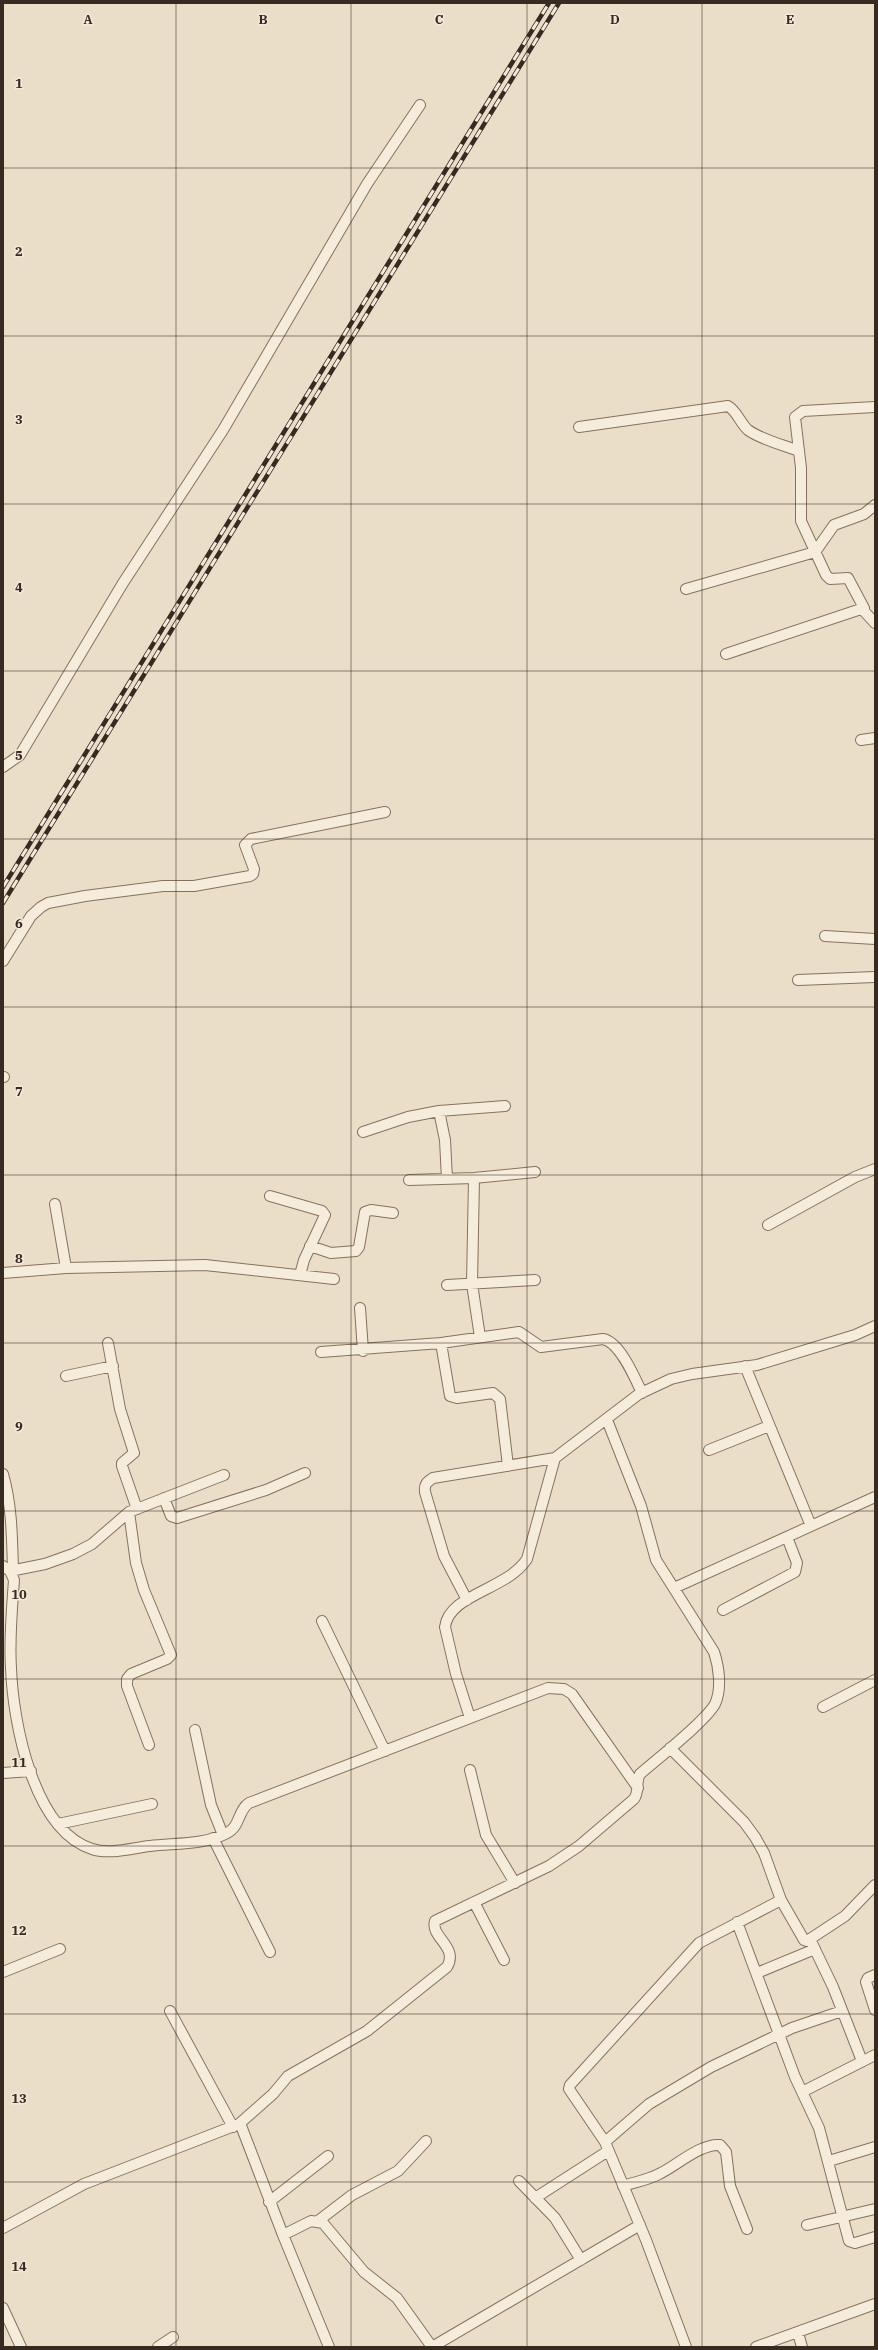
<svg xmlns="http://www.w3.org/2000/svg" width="878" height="2350" viewBox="0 0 878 2350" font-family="'IBM Plex Serif',serif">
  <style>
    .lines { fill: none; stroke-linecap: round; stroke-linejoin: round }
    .minor-casing { stroke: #86715f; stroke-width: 12 }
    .minor { stroke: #f6ecdb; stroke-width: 10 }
    .rail-casing { stroke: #372a21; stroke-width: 4.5 }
    .rail { stroke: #f3e9d8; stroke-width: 3; stroke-dasharray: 9; stroke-linecap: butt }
    .grid { fill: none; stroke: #372a21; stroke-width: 1; stroke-opacity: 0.55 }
    .grid-label { font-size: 13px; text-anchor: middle; font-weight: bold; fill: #372a21; stroke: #f3e9d8; stroke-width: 3; stroke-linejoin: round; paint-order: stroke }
  </style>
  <rect width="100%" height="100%" fill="#ebdec9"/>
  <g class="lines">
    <g class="minor-casing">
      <path id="minor" d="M579 427 728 406C737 411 740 423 748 430 762 440 783 445 799 451
        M686 589 815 552 834 525 864 514 875 505
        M863 610 875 623
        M726 654 864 608 848 578 830 579 826 575 801 521V468L795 417 803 411 875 407
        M861 740 875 738
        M3 767 20 755 123 583 223 430 367 184 420 105
        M825 936 875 939
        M3 961 31 916 41 907 48 903 85 896 163 886H194L250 876 253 874 254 869 245 845 251 839 385 812
        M798 980 875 977
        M3 1077H4
        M439 1111 445 1140 447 1179
        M363 1132 408 1117 439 1111 505 1106
        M474 1178 472 1284 480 1337
        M409 1180 474 1178 535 1172
        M270 1196 322 1211 325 1215 304 1260 300 1275
        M55 1204 66 1268
        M768 1225 855 1177 875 1169
        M310 1246 331 1253 356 1251 359 1247 365 1212 371 1210 393 1213
        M3 1273 66 1268 205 1265 334 1279
        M447 1285 535 1280
        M360 1308 363 1351
        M108 1343 120 1409 134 1453 122 1463V1466L137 1509
        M441 1343 450 1396 457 1398 493 1393 500 1399 508 1466
        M321 1352 441 1343 519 1332 541 1347 603 1339C620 1342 635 1378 642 1393
        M745 1366 811 1526
        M66 1376 113 1366
        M709 1450 769 1426
        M3 1474C12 1506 12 1537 13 1570
        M164 1498 171 1516 177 1518 266 1490 305 1473
        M129 1512 136 1563 144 1590 171 1655 167 1659 131 1674 127 1679V1686L149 1745
        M3 1566 10 1571 14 1580C12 1609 9 1639 11 1668 13 1722 33 1830 92 1849 109 1855 132 1848 150 1846 174 1843 205 1845 227 1833 240 1827 238 1810 249 1803L548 1688 564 1689 572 1694 638 1788
        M10 1571 45 1564 73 1554 92 1544 129 1512 224 1475
        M674 1588 875 1497
        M467 1600 444 1556 425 1492C424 1484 427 1482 433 1478L555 1458
        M723 1610 795 1572 797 1563 787 1537
        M322 1621 385 1751
        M823 1707 875 1680
        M470 1718 456 1674 445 1627C449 1594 507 1590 527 1559L555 1458 639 1394 671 1379 692 1374 757 1365 855 1335 875 1326
        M195 1730 211 1805 223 1835
        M670 1748 744 1822 755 1837 764 1853 781 1900 804 1940 807 1941 845 1916 875 1885
        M470 1770 486 1835 515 1883
        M3 1773 31 1771
        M58 1824 152 1804
        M213 1838 270 1952
        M474 1902 504 1960
        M737 1922 795 2077 819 2128 849 2241 855 2243 875 2237
        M810 1939 833 1987 862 2061
        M3 1972 60 1949
        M757 1973 815 1949
        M875 1975 868 1978 866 1982 875 2010
        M170 2011 233 2127
        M802 2092 875 2055
        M240 2123 283 2235 311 2221 323 2223 364 2272 397 2298 432 2347
        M605 2142 649 2104 711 2067 792 2028 842 2011
        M829 2161 875 2147
        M519 2181 555 2218 581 2260
        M623 2186C635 2182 648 2180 659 2174 676 2166 701 2143 720 2145L726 2152 730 2186 747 2229
        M535 2198 608 2151
        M269 2202 328 2156
        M318 2221 352 2195 398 2171 426 2141
        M807 2225 875 2209
        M3 2228 84 2184 239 2124 273 2094 288 2076 367 2031 447 1967C459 1947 430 1937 435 1921L549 1866 579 1846 634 1799C640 1791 635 1782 640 1774 657 1759 706 1721 715 1704 722 1689 719 1667 714 1652L656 1560 641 1506 607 1420
        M283 2235 329 2347
        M3 2308 21 2347
        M798 2333 802 2347
        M158 2347 173 2337
        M432 2347 640 2225
        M686 2347 646 2240 605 2142 569 2089 570 2085 699 1943 781 1900
        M756 2347 875 2304"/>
    </g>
    <use href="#minor" class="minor"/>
    <g class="rail-casing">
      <path id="rail" d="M3 887 549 3
        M3 903 559 3"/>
    </g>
    <use href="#rail" class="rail"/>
  </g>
  <path class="grid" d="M176 3V2347M351 3V2347M527 3V2347M702 3V2347M3 168H875M3 336H875M3 504H875M3 671H875M3 839H875M3 1007H875M3 1175H875M3 1343H875M3 1511H875M3 1679H875M3 1846H875M3 2014H875M3 2182H875"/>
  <g class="grid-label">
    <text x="88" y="24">A</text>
    <text x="263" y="24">B</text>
    <text x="439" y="24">C</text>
    <text x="615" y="24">D</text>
    <text x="790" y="24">E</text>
    <text x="19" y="88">1</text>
    <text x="19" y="256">2</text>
    <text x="19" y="424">3</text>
    <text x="19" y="592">4</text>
    <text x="19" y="760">5</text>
    <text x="19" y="928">6</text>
    <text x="19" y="1096">7</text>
    <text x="19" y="1263">8</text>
    <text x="19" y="1431">9</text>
    <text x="19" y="1599">10</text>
    <text x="19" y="1767">11</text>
    <text x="19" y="1935">12</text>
    <text x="19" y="2103">13</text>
    <text x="19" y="2271">14</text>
  </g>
  <rect width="878" height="2350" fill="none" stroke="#372a21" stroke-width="8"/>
</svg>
